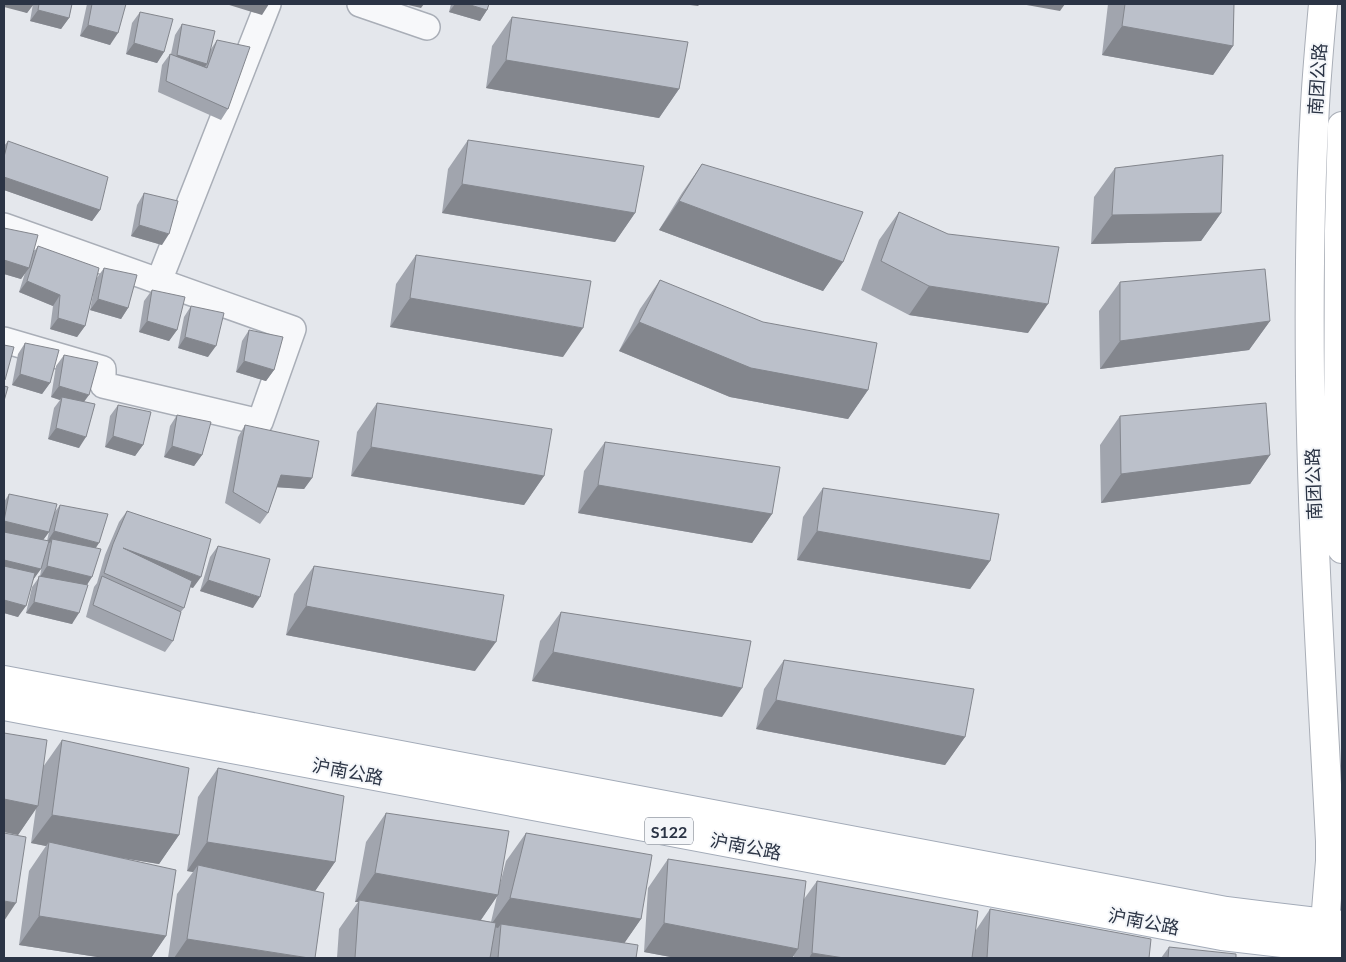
<svg xmlns="http://www.w3.org/2000/svg" width="1346" height="962" viewBox="0 0 1346 962" font-family="Lato,'Noto Sans SC',sans-serif">
  <style>
    .lines { fill: none; stroke-linecap: round; stroke-linejoin: round }
    .street-casing { stroke: #a9aeb7; stroke-width: 28 }
    .secondary-casing { stroke: #a9aeb7; stroke-width: 30 }
    .primary-casing { stroke: #a3abb8; stroke-width: 30 }
    .street { stroke: #f7f8fa; stroke-width: 25 }
    .secondary { stroke: #fff; stroke-width: 28 }
    .primary { stroke: #fff; stroke-width: 28 }
    .wall { fill: #a1a5ae; fill-rule: evenodd }
    .shaded-wall { fill: #83868d }
    .building { fill: #bbc0ca; stroke: #83868d }
    .labels { text-anchor: middle; dominant-baseline: central; stroke-width: 4; stroke-linejoin: round; paint-order: stroke }
    .shield { fill: #f4f6f9; stroke: #676e7b; stroke-width: 1 }
    .shield-label { font-size: 16px; font-weight: bold; fill: #2b3445 }
    .street-label { font-size: 18px; fill: #2b3445; stroke: #f4f6f9 }
  </style>
  <rect width="100%" height="100%" fill="#e4e7ec"/>
  <g class="lines">
    <g class="street-casing">
      <path id="street" d="M360 4 427 27
        M4 226 293 329 260 422 103 385V369L4 340
        M159 281 268 4"/>
    </g>
    <g class="secondary-casing">
      <path id="secondary" d="M1323 4C1320 37 1317 71 1315 105 1310 195 1309 287 1310 378 1312 533 1322 687 1330 841V861L1325 923 1333 945
        M1342 126 1339 231 1338 474 1342 549"/>
    </g>
    <g class="primary-casing">
      <path id="primary" d="M4 680 1226 911 1342 925
        M4 706 1222 936 1342 950"/>
    </g>
    <use href="#street" class="street"/>
    <use href="#secondary" class="secondary"/>
    <use href="#primary" class="primary"/>
  </g>
  <path class="wall" d="M4 4H72L69 18 61 29 30 21 33 4 27 13Z
    M87 4H126L110 45 80 36Z
    M451 4H489L487 10 480 21 449 12Z
    M1108 4H1234L1233 46 1213 75 1102 55Z
    M140 12 164 52 157 63 126 54 132 23Z
    M512 17 679 89 659 118 486 88 492 46Z
    M182 24 211 49 217 40 228 109 221 120 158 92 162 65 170 54H171L175 35Z
    M468 140 635 213 615 242 442 213 448 169Z
    M8 141 100 210 92 221 4 190V146Z
    M702 164 843 262 823 291 659 230 682 193Z
    M1115 168 1221 213 1201 241 1091 244 1094 197Z
    M144 193 162 245 131 236 137 205Z
    M899 212 1028 333 909 315 861 290 879 240Z
    M4 228 33 253 38 246 96 279 104 268 128 308 121 319 90 310 96 279 85 326 77 337 50 329 53 306 19 292 25 273 21 279 4 274Z
    M416 255 563 357 390 327 396 284Z
    M660 280 868 390 848 419 730 397 619 351 640 309Z
    M1120 282 1270 321 1249 350 1100 369 1099 311Z
    M152 290 177 330 169 341 139 332 144 301Z
    M191 306 208 357 178 348 184 317Z
    M249 330 274 370 266 381 236 372 242 341Z
    M25 343 50 383 42 394 12 385 18 354Z
    M64 355 84 402 79 448 48 439 54 408 60 400 51 397 56 366Z
    M377 403 544 476 524 505 351 476 357 432Z
    M118 405 143 445 135 456 105 447 110 416Z
    M177 415 202 455 194 466 164 457 170 426Z
    M1120 416 1270 455 1250 484 1101 503 1100 445Z
    M245 425 312 478 304 489 277 487 268 513 260 524 225 503 238 437Z
    M605 442 772 514 752 543 578 513 584 471Z
    M823 488 990 561 970 589 797 560 803 517Z
    M9 494 54 513 60 505 96 548 87 585 72 624 26 613 32 587 40 576 42 565 33 580 18 617 4 613V502ZM49 532 47 541 43 540Z
    M127 511 193 588 190 587 184 608 181 612 173 641 165 652 86 617 94 587 97 583 105 555 119 522Z
    M218 546 253 608 200 591 210 557Z
    M314 566 475 671 286 635 294 594Z
    M561 612 722 717 532 681 540 641Z
    M784 660 965 737 945 765 756 729 764 689Z
    M4 733 43 767 62 740 179 835 159 864 116 857 166 936 151 958H104L19 945 29 871 46 846 31 843 36 808 18 835 4 832Z
    M218 768 335 862 315 891V958H168L177 894 193 872 187 871 198 797Z
    M386 813 499 888 506 861 526 833 641 919 624 943 636 958H337L339 929 358 902H355L366 842ZM497 896 491 922 481 920Z
    M668 859 804 899 817 881 976 930 990 909 1149 958H794V956L792 958H676L644 952 648 888Z
    M1169 947 1236 958H1161Z"/>
  <path class="shaded-wall" d="M4 4H34L27 13 4 7Z
    M226 4H269L262 15Z
    M404 4H424L421 8Z
    M455 4H467L487 10 480 21 449 12Z
    M682 4H700L698 6Z
    M1021 4H1065L1060 11Z
    M38 10 69 18 61 29 30 21Z
    M88 25 118 33 110 45 80 36Z
    M1122 26 1233 46 1213 75 1102 55Z
    M134 43 164 52 157 63 126 54Z
    M177 55 207 64 199 75 169 66Z
    M506 60 679 89 659 118 486 88Z
    M4 177 100 210 92 221 4 190Z
    M462 184 635 213 615 242 442 213Z
    M679 201 843 262 823 291 659 230Z
    M1221 213 1201 241 1091 244 1112 215Z
    M139 225 169 234 162 245 131 236Z
    M4 260 29 268 21 279 4 274Z
    M27 281 60 295 53 306 19 292Z
    M929 286 1048 304 1028 333 909 315Z
    M410 298 583 328 563 357 390 327Z
    M98 299 128 308 121 319 90 310Z
    M58 318 85 326 77 337 50 329Z
    M147 321 177 330 169 341 139 332Z
    M1270 321 1249 350 1100 369 1120 341Z
    M639 322 868 390 848 419 730 397 619 351Z
    M185 337 216 346 208 357 178 348Z
    M244 361 274 370 266 381 236 372Z
    M20 374 50 383 42 394 12 385Z
    M59 386 89 395 81 406 62 397 60 400 51 397Z
    M56 428 86 437 79 448 48 439Z
    M113 436 143 445 135 456 105 447Z
    M172 446 202 455 194 466 164 457Z
    M371 447 544 476 524 505 351 476Z
    M1270 455 1250 484 1101 503 1121 474Z
    M281 475 312 478 304 489 273 487Z
    M598 485 772 514 752 543 578 513Z
    M4 521 49 532 41 543 4 534Z
    M54 531 99 543 92 554 52 539 50 543 47 542Z
    M817 531 990 561 970 589 797 560Z
    M123 548 201 577 193 588 115 559Z
    M4 560 41 569 33 580 4 573Z
    M47 566 92 577 85 588 40 577Z
    M208 580 260 597 253 608 200 591Z
    M4 600 26 606 18 617 4 613Z
    M34 602 79 613 72 624 26 613Z
    M306 606 496 642 475 671 286 635Z
    M553 652 742 688 722 717 532 681Z
    M776 700 965 737 945 765 756 729Z
    M4 799 38 806 18 835 4 832Z
    M52 815 179 835 159 864 49 846V842L46 846 31 843Z
    M207 842 335 862 315 891 198 865 193 872 187 871Z
    M375 873 498 895 478 924 359 900 358 902H355Z
    M510 898 641 919 621 948 501 924 498 928 490 926Z
    M4 901 16 903 4 921Z
    M39 916 166 936 151 958H104L19 945Z
    M664 923 798 949 792 958H676L644 952Z
    M187 939 309 958H174Z
    M812 953 844 958H809Z"/>
  <path class="building" d="M39 4H72L69 18 38 10Z
    M92 4H126L118 33 88 25Z
    M467 4H489L487 10Z
    M1125 4H1234L1233 46 1122 26Z
    M140 12 173 19 164 52 134 43Z
    M512 17 688 42 679 89 506 60Z
    M182 24 215 31 207 64 177 55Z
    M217 40 250 47 228 109 166 81 170 54 207 68Z
    M468 140 644 166 635 213 462 184Z
    M8 141 108 177 100 210 4 177V157Z
    M1223 155 1221 213 1112 215 1115 168Z
    M702 164 863 212 843 262 679 201Z
    M144 193 178 201 169 234 139 225Z
    M899 212 948 234 1059 247 1048 304 929 286 881 261Z
    M4 228 38 235 29 268 4 260Z
    M38 246 99 268 85 326 58 318 60 295 27 281Z
    M416 255 591 281 583 328 410 298Z
    M104 268 137 275 128 308 98 299Z
    M1265 269 1270 321 1120 341V282Z
    M660 280 763 322 877 343 868 390 751 368 639 322Z
    M152 290 185 297 177 330 147 321Z
    M191 306 224 313 216 346 185 337Z
    M249 330 283 337 274 370 244 361Z
    M25 343 59 350 50 383 20 374Z
    M4 345 14 347 5 380H4Z
    M64 355 98 362 89 395 59 386Z
    M4 386 8 387 4 401Z
    M62 397 95 404 86 437 56 428Z
    M377 403 552 429 544 476 371 447Z
    M1266 403 1270 455 1121 474 1120 416Z
    M118 405 151 412 143 445 113 436Z
    M177 415 211 422 202 455 172 446Z
    M245 425 319 441 312 478 281 475 268 513 233 492Z
    M605 442 780 467 772 514 598 485Z
    M823 488 999 514 990 561 817 531Z
    M9 494 57 504 49 532 4 521Z
    M60 505 108 514 99 543 54 531Z
    M127 511 211 539 201 577 123 548 192 581 184 608 104 573 113 544Z
    M4 532 49 541 41 569 4 560Z
    M52 539 101 549 92 577 47 566Z
    M218 546 270 559 260 597 208 580Z
    M4 566 35 573 26 606 4 600Z
    M314 566 504 595 496 642 306 606Z
    M39 576 88 585 79 613 34 602Z
    M102 576 181 612 173 641 93 605Z
    M561 612 751 641 742 688 553 652Z
    M784 660 974 689 965 737 776 700Z
    M4 733 47 740 38 806 4 799Z
    M62 740 189 768 179 835 52 815Z
    M218 768 344 796 335 862 207 842Z
    M386 813 509 831 498 895 375 873Z
    M4 833 26 837 16 903 4 901Z
    M526 833 652 855 641 919 510 898Z
    M49 842 176 870 166 936 39 916Z
    M668 859 806 881 798 949 664 923Z
    M198 865 324 893 315 958H309L187 939Z
    M817 881 978 911 972 958H844L812 953Z
    M359 900 496 923 490 958H355Z
    M990 909 1151 939 1149 958H987Z
    M501 924 638 945 636 958H498Z
    M1169 947 1236 954V958H1168Z"/>
  <g class="labels">
    <rect class="shield" x="645" y="817.5" width="48" height="27" rx="4"/>
    <g class="shield-label">
      <text x="669" y="831">S122</text>
    </g>
    <g class="street-label">
      <text transform="translate(1317 79) rotate(-86)">南团公路</text>
      <text transform="translate(1313 484) rotate(-92)">南团公路</text>
      <text transform="translate(348 771) rotate(11)">沪南公路</text>
      <text transform="translate(746 846) rotate(11)">沪南公路</text>
      <text transform="translate(1144 921) rotate(11)">沪南公路</text>
    </g>
  </g>
  <rect width="1346" height="962" fill="none" stroke="#2b3445" stroke-width="10"/>
</svg>
